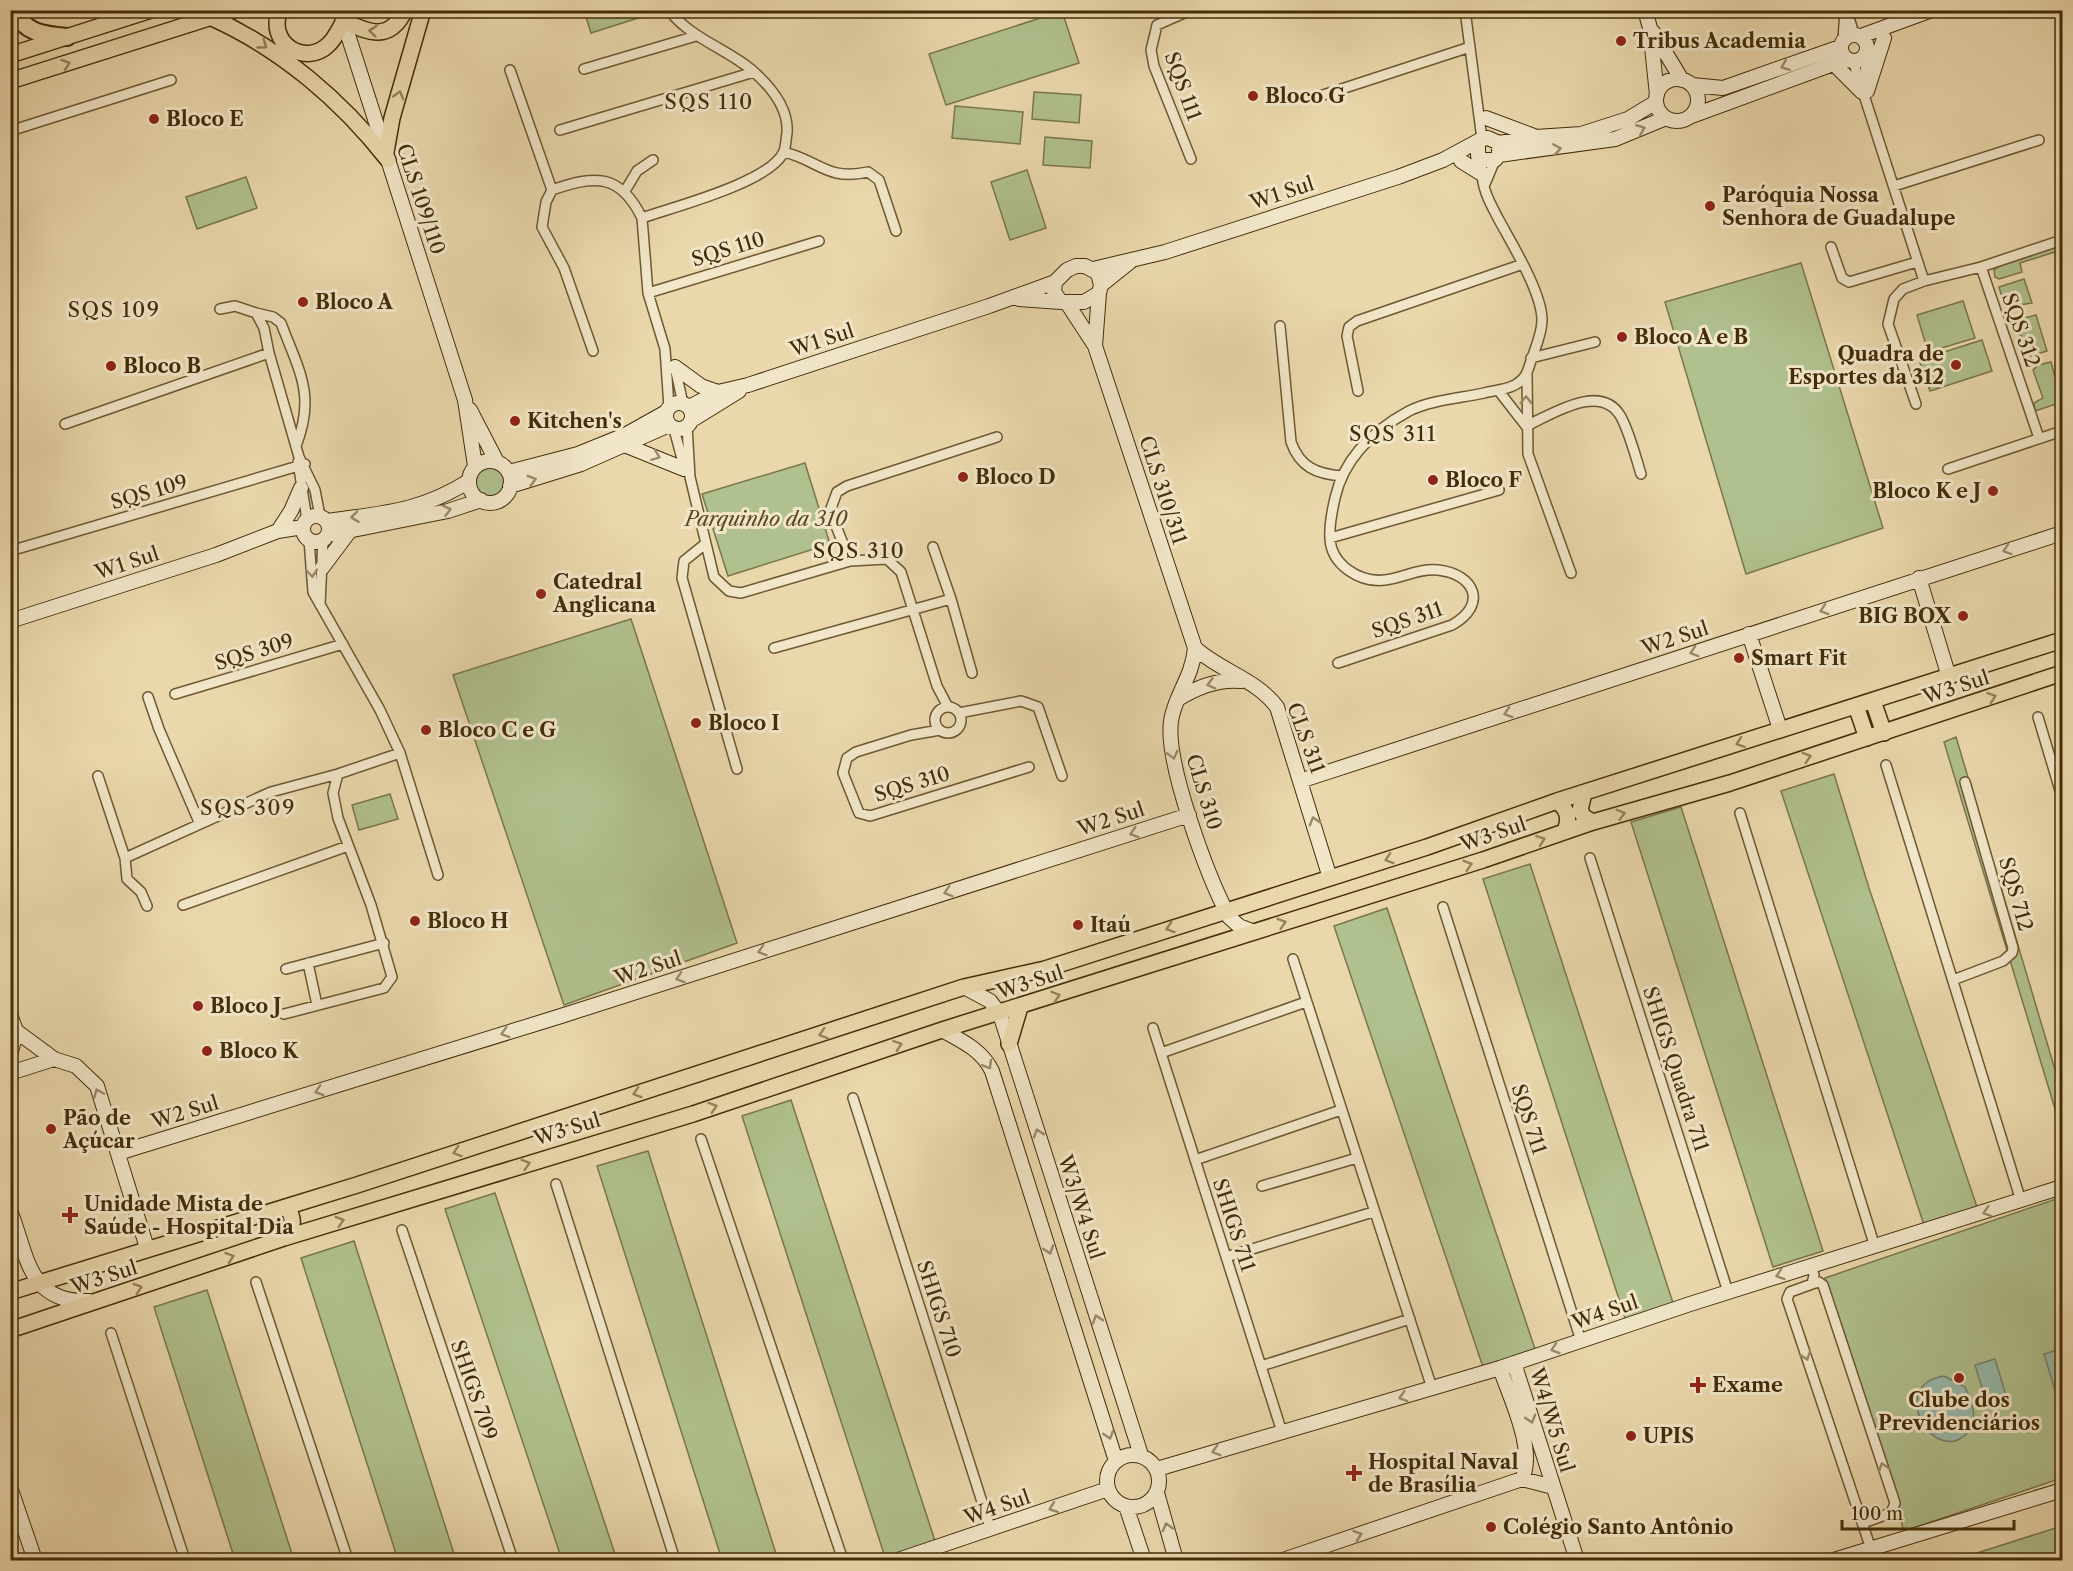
<svg xmlns="http://www.w3.org/2000/svg" width="2073" height="1571" viewBox="0 0 2073 1571" font-family="'Libre Caslon Text',serif">
  <style>
    .green { fill: #b0c08e; stroke: #7a764b; stroke-width: 1.5 }
    .water { fill: #98b9ab; stroke: #76816a; stroke-width: 1.5 }
    .lines { fill: none; stroke-linecap: round; stroke-linejoin: round }
    .street-casing { stroke: #6d5831; stroke-width: 12 }
    .secondary-casing { stroke: #432d08; stroke-width: 16 }
    .primary-casing { stroke: #432d08; stroke-width: 18 }
    .highway-casing { stroke: #432d08; stroke-width: 20 }
    .street { stroke: #f1e6c9; stroke-width: 9 }
    .secondary { stroke: #f1e6c9; stroke-width: 14 }
    .primary { stroke: #ead8ac; stroke-width: 15 }
    .highway { stroke: #ead8ac; stroke-width: 16 }
    .oneway { stroke: #96825a }
    .oneway2 { stroke: #9a8a68 }
    .poi-dot { fill: #8f2418; stroke: #f1e6c9; stroke-width: 2 }
    .labels { text-anchor: middle; dominant-baseline: central; stroke-width: 6; stroke-linejoin: round; paint-order: stroke }
    .poi-label { font-size: 20px; font-weight: bold; fill: #432d08; stroke: #f1e6c9; text-anchor: start }
    .street-label { font-size: 20px; fill: #432d08; stroke: #f1e6c9 }
    .park-label { font-size: 20px; font-style: italic; fill: #594a23; stroke: #f1e6c9 }
    .neighbourhood-label { font-size: 21px; letter-spacing: 1.5px; fill: #432d08; stroke: #f1e6c9 }
  </style>
  <rect width="100%" height="100%" fill="#ead8ac"/>
  <filter id="stains"><feTurbulence type="fractalNoise" baseFrequency=".00333" numOctaves="4"/><feColorMatrix values="0 0 0 0 .2 0 0 0 0 .09 0 0 0 0 .02 0 0 0 .5 -.17"/></filter>
  <radialGradient id="worn" r=".72"><stop offset=".6" stop-color="#630" stop-opacity="0"/><stop offset="1" stop-color="#630" stop-opacity=".3"/></radialGradient>
  <path class="green" d="M653 10 654 13 591 33 584 11Z
    M1062 11 1079 63 946 105 929 54Z
    M1034 92 1081 95 1079 123 1032 119Z
    M955 106 1023 112 1020 144 952 138Z
    M1045 137 1092 141 1090 168 1043 165Z
    M1027 170 1046 228 1010 240 991 182Z
    M246 177 257 208 197 229 186 197Z
    M2062 244V263L2058 251 2020 263 2022 272 1999 279 1995 277 1994 270 1999 266Z
    M1801 263 1883 528 1746 574 1665 302Z
    M2024 279 2032 303 2014 306 2010 294 2002 297 1999 287Z
    M1963 301 1975 338 1928 352 1917 315Z
    M2036 315 2047 351 2031 356 2026 351 2017 325 2021 319Z
    M1982 340 1992 371 1930 391 1919 360Z
    M2051 362 2062 402 2035 411 2034 403 2043 398 2033 370 2038 365Z
    M805 463 830 544 728 576 702 494Z
    M473 481a17 17 0 1 1 34 0a17 17 0 1 1-34 0Z
    M631 619 737 943 564 1005 453 675Z
    M1956 737 2062 1093V1132L1944 742Z
    M1834 774 1869 888 1977 1207 1924 1225 1781 791Z
    M390 794 398 819 359 830 352 805Z
    M1681 807 1823 1251 1773 1267 1631 822Z
    M1530 864 1674 1306 1626 1321 1483 879Z
    M1387 908 1535 1349 1483 1367 1334 926Z
    M791 1100 935 1541 885 1557 742 1116Z
    M648 1151 778 1560H722L597 1166Z
    M495 1193 617 1560H562L445 1209Z
    M2062 1197V1478L1904 1531 1825 1278Z
    M354 1241 456 1560H398L301 1258Z
    M207 1290 294 1560H235L154 1307Z
    M2062 1526V1560H1955Z"/>
  <path class="water" d="M2061 1349 2062 1354V1414L2044 1354Z
    M1995 1359 2008 1402 1988 1408 1975 1365Z
    M1944 1376 1965 1387C1971 1399 1979 1419 1969 1431 1936 1471 1885 1385 1944 1376Z"/>
  <g class="lines">
    <g class="street-casing">
      <path id="street" d="M669 10C691 39 726 48 753 71 771 87 789 108 787 133 786 138 786 146 784 151 772 182 673 207 642 218L648 293 665 349 669 407
        M1191 10 1157 25 1151 50 1154 66 1191 159
        M1465 10 1482 139
        M1847 11 1854 34
        M1843 40 1845 10
        M1865 55 1866 82
        M1853 61 1924 281 1981 267 2062 240
        M584 69 696 36
        M510 70 552 190
        M1314 98 1470 47
        M560 130 754 72
        M10 131 171 80
        M784 152C820 161 827 181 868 172L879 180 896 231
        M1485 184 1495 160
        M1894 186 2039 140
        M625 191 637 171 653 160
        M1831 247 1842 278 1849 282 1917 262
        M1981 267 2039 438
        M648 293 819 241
        M220 309 235 306 256 313 264 328 269 353
        M256 313 273 317 281 323C299 371 316 395 296 446
        M1280 326 1291 442C1300 467 1316 474 1342 476
        M593 351 564 268 542 227 546 202 552 190C595 175 620 173 642 218
        M1531 358 1595 342
        M675 367 683 404
        M1527 374 1528 454 1571 573
        M1498 390 1526 426
        M1358 391 1347 336 1349 327 1357 321 1523 264
        M1916 404 1888 324 1894 299 1903 289 1924 281
        M65 424 269 353 299 457 315 490 320 516
        M687 426 690 477 714 577 729 591 741 593 850 561 830 511 837 492 847 486 997 437
        M1526 426C1551 415 1601 381 1621 417 1630 434 1635 455 1641 474
        M674 429 685 470
        M298 462 307 520
        M1948 469 2062 431
        M1330 538 1499 490
        M309 540 313 592 380 710 400 753 438 875
        M705 544 684 561 682 578 737 769
        M933 547 951 599
        M10 551 305 464
        M850 561 887 559 901 572 937 686 948 707
        M320 605 323 540
        M774 648 951 599 972 673
        M1338 663 1452 625C1488 605 1475 574 1438 570 1419 568 1403 578 1385 580 1360 583 1331 565 1330 538 1329 525 1332 511 1335 498 1344 458 1374 430 1409 411 1431 400 1461 398 1484 393 1499 389 1515 390 1525 376 1529 370 1530 362 1533 355 1537 344 1542 332 1542 320 1542 293 1512 244 1499 220 1491 205 1481 188 1482 169
        M175 694 343 644
        M148 697 159 729 199 822
        M935 720a13 13 0 1 1 26 0a13 13 0 1 1-26 0Z
        M959 713 1021 701 1038 707 1062 776
        M2038 717 2062 797
        M940 730 911 735 856 752 847 758 843 773 859 813 870 816 1029 767
        M1886 765 2021 1201
        M98 776 125 858 127 879 141 892 147 906
        M1740 813 1875 1247
        M125 858 271 792 338 774 400 753
        M1590 858 1728 1292
        M183 905 348 846
        M1443 907 1581 1341
        M1293 959 1432 1388
        M308 963 317 1005
        M286 969 384 943
        M1953 980 2003 961 2012 953 2013 948 1965 782
        M284 1014 384 988 392 977 371 905 338 818 333 793 338 774
        M1153 1028 1282 1432
        M1161 1053 1306 1002
        M853 1098 991 1530
        M701 1139 843 1560
        M1195 1160 1341 1110
        M556 1184 675 1560
        M1262 1186 1357 1158
        M402 1230 513 1560
        M1226 1257 1373 1212
        M1811 1265 1814 1275 1812 1284 1790 1292 1787 1299 1871 1549
        M256 1282 348 1560
        M1812 1284 1819 1282 1823 1285 1895 1503 1891 1513 1863 1523
        M111 1333 185 1560
        M1261 1366 1410 1319"/>
    </g>
    <g class="secondary-casing">
      <path id="secondary" d="M340 10 465 400 475 466
        M1645 10 1650 28 1657 95
        M1653 32 1682 80
        M1841 48a13 13 0 1 1 26 0a13 13 0 1 1-26 0Z
        M1861 36 1932 10
        M1834 64 1862 92
        M1656 100a21 21 0 1 1 42 0a21 21 0 1 1-42 0Z
        M1692 85 1723 88 1840 47
        M1867 91 1884 38
        M1689 117 1847 59
        M1486 118 1534 136
        M1499 143 1536 137 1581 134 1628 119 1656 102
        M1499 155 1615 139 1666 118
        M1461 161 1482 174
        M1076 266H1085L1098 273 1101 285 1099 293 1084 302H1061L1054 292 1055 282 1067 270Z
        M1093 269 1165 252 1398 177 1443 160 1482 139 1488 138 1499 143V155L1495 160H1483L1478 156V144
        M1101 285 1131 261
        M1019 299 1061 302
        M1067 303 1095 346 1195 648C1192 679 1175 694 1171 721 1165 763 1208 877 1229 917L1239 926 1254 932
        M1095 346 1099 293
        M675 367 701 386 718 392
        M666 416a13 13 0 1 1 26 0a13 13 0 1 1-26 0Z
        M689 407 718 392 748 385 989 306 1055 282
        M470 410 497 462
        M692 420 739 391
        M627 446 684 469
        M469 482a21 21 0 1 1 42 0a21 21 0 1 1-42 0Z
        M509 472 578 454 625 435 666 412
        M510 486 581 464 669 425
        M303 529a13 13 0 1 1 26 0a13 13 0 1 1-26 0Z
        M327 521C383 513 420 512 469 481
        M278 531 291 511 301 488
        M328 535 448 511 481 500
        M322 568 349 532
        M1919 578 1949 677
        M10 621 216 555 278 531 303 527
        M1749 634 1780 729
        M1195 648C1220 671 1256 679 1277 707L1330 878
        M1178 699C1197 687 1219 679 1241 681
        M1300 781 2062 533
        M964 987 990 1001 1000 1014 1141 1455
        M10 1014 16 1031
        M942 1030C962 1041 982 1050 992 1071L1116 1461
        M16 1031 54 1059 76 1066 97 1086 147 1248
        M10 1056 16 1031
        M10 1073 54 1059
        M118 1153 561 1016 1189 815
        M10 1210C28 1257 28 1303 89 1301
        M1514 1363 1577 1560
        M1500 1368C1510 1398 1536 1449 1522 1479
        M1107 1481a26 26 0 1 1 52 0a26 26 0 1 1-52 0Z
        M1157 1469 1500 1368 1690 1304 2062 1187
        M10 1487 35 1560
        M1157 1493 1176 1560
        M1126 1506 1144 1560
        M898 1560 1108 1489
        M1283 1560 1522 1479 1553 1487
        M1834 1560 2062 1490"/>
    </g>
    <g class="primary-casing">
      <path id="primary" d="M280 10C266 43 305 67 328 45 335 39 339 29 344 21 369 33 390 42 405 10
        M212 18C281 49 341 100 388 160
        M10 55 151 10
        M10 81 234 10
        M386 152 392 118 423 10
        M1873 701 1884 733
        M1856 706 1867 738
        M1584 793 1580 810 1584 817 1593 822
        M1557 801C1568 810 1570 818 1565 831
        M1009 1044 1020 1007
        M284 1238C294 1226 295 1220 287 1207
        M10 1292 357 1185 964 987 1045 969 1427 847 1557 801 2062 640
        M10 1330 284 1238 693 1114 942 1030 1483 860 1593 822 1730 783 2062 673"/>
    </g>
    <g class="highway-casing">
      <path id="highway" d="M13 10C25 33 43 35 67 37"/>
    </g>
    <use href="#street" class="street"/>
    <use href="#secondary" class="secondary"/>
    <use href="#primary" class="primary"/>
    <use href="#highway" class="highway"/>
  </g>
  <defs><path id="oneway-chevron" d="M-2-3.5L2.5 0L-2 3.5" fill="none" stroke-width="1.6" stroke-linecap="round" stroke-linejoin="round" transform="scale(1.5)"/></defs>
  <g class="oneway">
    <use href="#oneway-chevron" transform="translate(373 31) rotate(-174)"/>
    <use href="#oneway-chevron" transform="translate(263 45) rotate(36)"/>
    <use href="#oneway-chevron" transform="translate(66 64) rotate(-18)"/>
    <use href="#oneway-chevron" transform="translate(399 95) rotate(-74)"/>
    <use href="#oneway-chevron" transform="translate(1992 697) rotate(-19)"/>
    <use href="#oneway-chevron" transform="translate(1740 743) rotate(161)"/>
    <use href="#oneway-chevron" transform="translate(1807 757) rotate(-18)"/>
    <use href="#oneway-chevron" transform="translate(1621 814) rotate(-16)"/>
    <use href="#oneway-chevron" transform="translate(1541 840) rotate(-20)"/>
    <use href="#oneway-chevron" transform="translate(1389 859) rotate(162)"/>
    <use href="#oneway-chevron" transform="translate(1468 865) rotate(-17)"/>
    <use href="#oneway-chevron" transform="translate(1282 923) rotate(-17)"/>
    <use href="#oneway-chevron" transform="translate(1170 928) rotate(162)"/>
    <use href="#oneway-chevron" transform="translate(1056 996) rotate(-18)"/>
    <use href="#oneway-chevron" transform="translate(823 1034) rotate(162)"/>
    <use href="#oneway-chevron" transform="translate(898 1045) rotate(-19)"/>
    <use href="#oneway-chevron" transform="translate(637 1093) rotate(162)"/>
    <use href="#oneway-chevron" transform="translate(713 1107) rotate(-18)"/>
    <use href="#oneway-chevron" transform="translate(457 1152) rotate(162)"/>
    <use href="#oneway-chevron" transform="translate(526 1164) rotate(-17)"/>
    <use href="#oneway-chevron" transform="translate(340 1221) rotate(-17)"/>
    <use href="#oneway-chevron" transform="translate(230 1257) rotate(-19)"/>
    <use href="#oneway-chevron" transform="translate(138 1288) rotate(-18)"/>
  </g>
  <g class="oneway2">
    <use href="#oneway-chevron" transform="translate(1785 66) rotate(159)"/>
    <use href="#oneway-chevron" transform="translate(1641 129) rotate(-22)"/>
    <use href="#oneway-chevron" transform="translate(1557 149) rotate(-9)"/>
    <use href="#oneway-chevron" transform="translate(1526 400) rotate(-89)"/>
    <use href="#oneway-chevron" transform="translate(656 456) rotate(21)"/>
    <use href="#oneway-chevron" transform="translate(532 480) rotate(-16)"/>
    <use href="#oneway-chevron" transform="translate(447 510) rotate(-15)"/>
    <use href="#oneway-chevron" transform="translate(355 517) rotate(173)"/>
    <use href="#oneway-chevron" transform="translate(2007 550) rotate(162)"/>
    <use href="#oneway-chevron" transform="translate(312 573) rotate(85)"/>
    <use href="#oneway-chevron" transform="translate(1824 610) rotate(162)"/>
    <use href="#oneway-chevron" transform="translate(1694 652) rotate(162)"/>
    <use href="#oneway-chevron" transform="translate(1211 684) rotate(166)"/>
    <use href="#oneway-chevron" transform="translate(1508 713) rotate(162)"/>
    <use href="#oneway-chevron" transform="translate(1173 755) rotate(76)"/>
    <use href="#oneway-chevron" transform="translate(1314 821) rotate(-107)"/>
    <use href="#oneway-chevron" transform="translate(1134 833) rotate(162)"/>
    <use href="#oneway-chevron" transform="translate(948 892) rotate(162)"/>
    <use href="#oneway-chevron" transform="translate(762 951) rotate(162)"/>
    <use href="#oneway-chevron" transform="translate(680 978) rotate(162)"/>
    <use href="#oneway-chevron" transform="translate(505 1033) rotate(163)"/>
    <use href="#oneway-chevron" transform="translate(988 1065) rotate(60)"/>
    <use href="#oneway-chevron" transform="translate(319 1091) rotate(163)"/>
    <use href="#oneway-chevron" transform="translate(98 1093) rotate(-112)"/>
    <use href="#oneway-chevron" transform="translate(1038 1133) rotate(-108)"/>
    <use href="#oneway-chevron" transform="translate(1987 1212) rotate(163)"/>
    <use href="#oneway-chevron" transform="translate(1049 1250) rotate(72)"/>
    <use href="#oneway-chevron" transform="translate(1780 1275) rotate(162)"/>
    <use href="#oneway-chevron" transform="translate(1097 1319) rotate(-108)"/>
    <use href="#oneway-chevron" transform="translate(1555 1349) rotate(162)"/>
    <use href="#oneway-chevron" transform="translate(1806 1356) rotate(71)"/>
    <use href="#oneway-chevron" transform="translate(1403 1397) rotate(164)"/>
    <use href="#oneway-chevron" transform="translate(1531 1419) rotate(73)"/>
    <use href="#oneway-chevron" transform="translate(1109 1435) rotate(73)"/>
    <use href="#oneway-chevron" transform="translate(1216 1451) rotate(164)"/>
    <use href="#oneway-chevron" transform="translate(1883 1467) rotate(-108)"/>
    <use href="#oneway-chevron" transform="translate(1053 1508) rotate(160)"/>
    <use href="#oneway-chevron" transform="translate(1167 1527) rotate(-105)"/>
    <use href="#oneway-chevron" transform="translate(1358 1535) rotate(-19)"/>
  </g>
  <g class="poi-dot">
    <circle cx="1621" cy="41" r="6"/>
    <circle cx="1253" cy="96" r="6"/>
    <circle cx="154" cy="119" r="6"/>
    <circle cx="1710" cy="206" r="6"/>
    <circle cx="303" cy="302" r="6"/>
    <circle cx="1622" cy="337" r="6"/>
    <circle cx="1956" cy="365" r="6"/>
    <circle cx="111" cy="366" r="6"/>
    <circle cx="515" cy="421" r="6"/>
    <circle cx="963" cy="477" r="6"/>
    <circle cx="1433" cy="480" r="6"/>
    <circle cx="1993" cy="491" r="6"/>
    <circle cx="541" cy="594" r="6"/>
    <circle cx="1963" cy="616" r="6"/>
    <circle cx="1739" cy="658" r="6"/>
    <circle cx="696" cy="723" r="6"/>
    <circle cx="426" cy="730" r="6"/>
    <circle cx="415" cy="921" r="6"/>
    <circle cx="1078" cy="925" r="6"/>
    <circle cx="198" cy="1006" r="6"/>
    <circle cx="207" cy="1051" r="6"/>
    <circle cx="51" cy="1129" r="6"/>
    <path d="M67 1206h6v6h6v6h-6v6h-6v-6h-6v-6h6z"/>
    <circle cx="1959" cy="1378" r="6"/>
    <path d="M1695 1376h6v6h6v6h-6v6h-6v-6h-6v-6h6z"/>
    <circle cx="1631" cy="1436" r="6"/>
    <path d="M1351 1464h6v6h6v6h-6v6h-6v-6h-6v-6h6z"/>
    <circle cx="1491" cy="1527" r="6"/>
  </g>
  <g class="labels">
    <g class="poi-label">
      <text x="1633" y="41">Tribus Academia</text>
      <text x="1265" y="96">Bloco G</text>
      <text x="166" y="119">Bloco E</text>
      <text x="1722" y="195">Paróquia Nossa<tspan x="1722" dy="23">Senhora de Guadalupe</tspan></text>
      <text x="315" y="302">Bloco A</text>
      <text x="1634" y="337">Bloco A e B</text>
      <text x="1944" y="354" text-anchor="end">Quadra de<tspan x="1944" dy="23">Esportes da 312</tspan></text>
      <text x="123" y="366">Bloco B</text>
      <text x="527" y="421">Kitchen's</text>
      <text x="975" y="477">Bloco D</text>
      <text x="1445" y="480">Bloco F</text>
      <text x="1981" y="491" text-anchor="end">Bloco K e J</text>
      <text x="553" y="582">Catedral<tspan x="553" dy="23">Anglicana</tspan></text>
      <text x="1951" y="616" text-anchor="end">BIG BOX</text>
      <text x="1751" y="658">Smart Fit</text>
      <text x="708" y="723">Bloco I</text>
      <text x="438" y="730">Bloco C e G</text>
      <text x="427" y="921">Bloco H</text>
      <text x="1090" y="925">Itaú</text>
      <text x="210" y="1006">Bloco J</text>
      <text x="219" y="1051">Bloco K</text>
      <text x="63" y="1118">Pão de<tspan x="63" dy="23">Açúcar</tspan></text>
      <text x="84" y="1204">Unidade Mista de<tspan x="84" dy="23">Saúde - Hospital Dia</tspan></text>
      <text x="1712" y="1385">Exame</text>
      <text x="1959" y="1400" text-anchor="middle">Clube dos<tspan x="1959" dy="23">Previdenciários</tspan></text>
      <text x="1643" y="1436">UPIS</text>
      <text x="1368" y="1462">Hospital Naval<tspan x="1368" dy="23">de Brasília</tspan></text>
      <text x="1503" y="1527">Colégio Santo Antônio</text>
    </g>
    <g class="street-label">
      <text transform="translate(1183 86) rotate(70)">SQS 111</text>
      <text transform="translate(1282 193) rotate(-18)">W1 Sul</text>
      <text transform="translate(421 199) rotate(72)">CLS 109/110</text>
      <text transform="translate(728 249) rotate(-17)">SQS 110</text>
      <text transform="translate(2021 330) rotate(71)">SQS 312</text>
      <text transform="translate(822 340) rotate(-18)">W1 Sul</text>
      <text transform="translate(1163 490) rotate(72)">CLS 310/311</text>
      <text transform="translate(149 492) rotate(-16)">SQS 109</text>
      <text transform="translate(127 563) rotate(-18)">W1 Sul</text>
      <text transform="translate(1407 620) rotate(-19)">SQS 311</text>
      <text transform="translate(1675 638) rotate(-18)">W2 Sul</text>
      <text transform="translate(254 652) rotate(-17)">SQS 309</text>
      <text transform="translate(1956 687) rotate(-18)">W3 Sul</text>
      <text transform="translate(1306 738) rotate(70)">CLS 311</text>
      <text transform="translate(912 784) rotate(-17)">SQS 310</text>
      <text transform="translate(1204 792) rotate(73)">CLS 310</text>
      <text transform="translate(1111 819) rotate(-18)">W2 Sul</text>
      <text transform="translate(1493 834) rotate(-19)">W3 Sul</text>
      <text transform="translate(2016 894) rotate(74)">SQS 712</text>
      <text transform="translate(648 968) rotate(-18)">W2 Sul</text>
      <text transform="translate(1030 982) rotate(-18)">W3 Sul</text>
      <text transform="translate(1676 1069) rotate(72)">SHIGS Quadra 711</text>
      <text transform="translate(185 1112) rotate(-17)">W2 Sul</text>
      <text transform="translate(1529 1119) rotate(72)">SQS 711</text>
      <text transform="translate(567 1129) rotate(-17)">W3 Sul</text>
      <text transform="translate(1081 1207) rotate(72)">W3/W4 Sul</text>
      <text transform="translate(1234 1225) rotate(72)">SHIGS 711</text>
      <text transform="translate(104 1277) rotate(-18)">W3 Sul</text>
      <text transform="translate(939 1309) rotate(72)">SHIGS 710</text>
      <text transform="translate(1605 1312) rotate(-19)">W4 Sul</text>
      <text transform="translate(474 1390) rotate(71)">SHIGS 709</text>
      <text transform="translate(1552 1420) rotate(73)">W4/W5 Sul</text>
      <text transform="translate(997 1507) rotate(-19)">W4 Sul</text>
    </g>
    <g class="park-label">
      <text x="766" y="519">Parquinho da 310</text>
    </g>
    <g class="neighbourhood-label">
      <text x="709" y="101">SQS 110</text>
      <text x="114" y="309">SQS 109</text>
      <text x="1393" y="433">SQS 311</text>
      <text x="859" y="550">SQS 310</text>
      <text x="248" y="807">SQS 309</text>
    </g>
  </g>
  <rect width="2073" height="1571" fill="none" stroke="#ead8ac" stroke-width="36"/>
  <rect x="12" y="12" width="2049" height="1547" fill="none" stroke="#432d08" stroke-width="3"/>
  <rect x="18" y="18" width="2037" height="1535" fill="none" stroke="#432d08" stroke-width="1.5"/>
  <path d="M1842 1520v9h172v-9" fill="none" stroke="#432d08" stroke-width="3"/>
  <text x="1851" y="1520" font-size="18" fill="#432d08" stroke="#f1e6c9" stroke-width="4.5" paint-order="stroke">100 m</text>
  <rect width="100%" height="100%" filter="url(#stains)"/>
  <rect width="100%" height="100%" fill="url(#worn)"/>
</svg>
